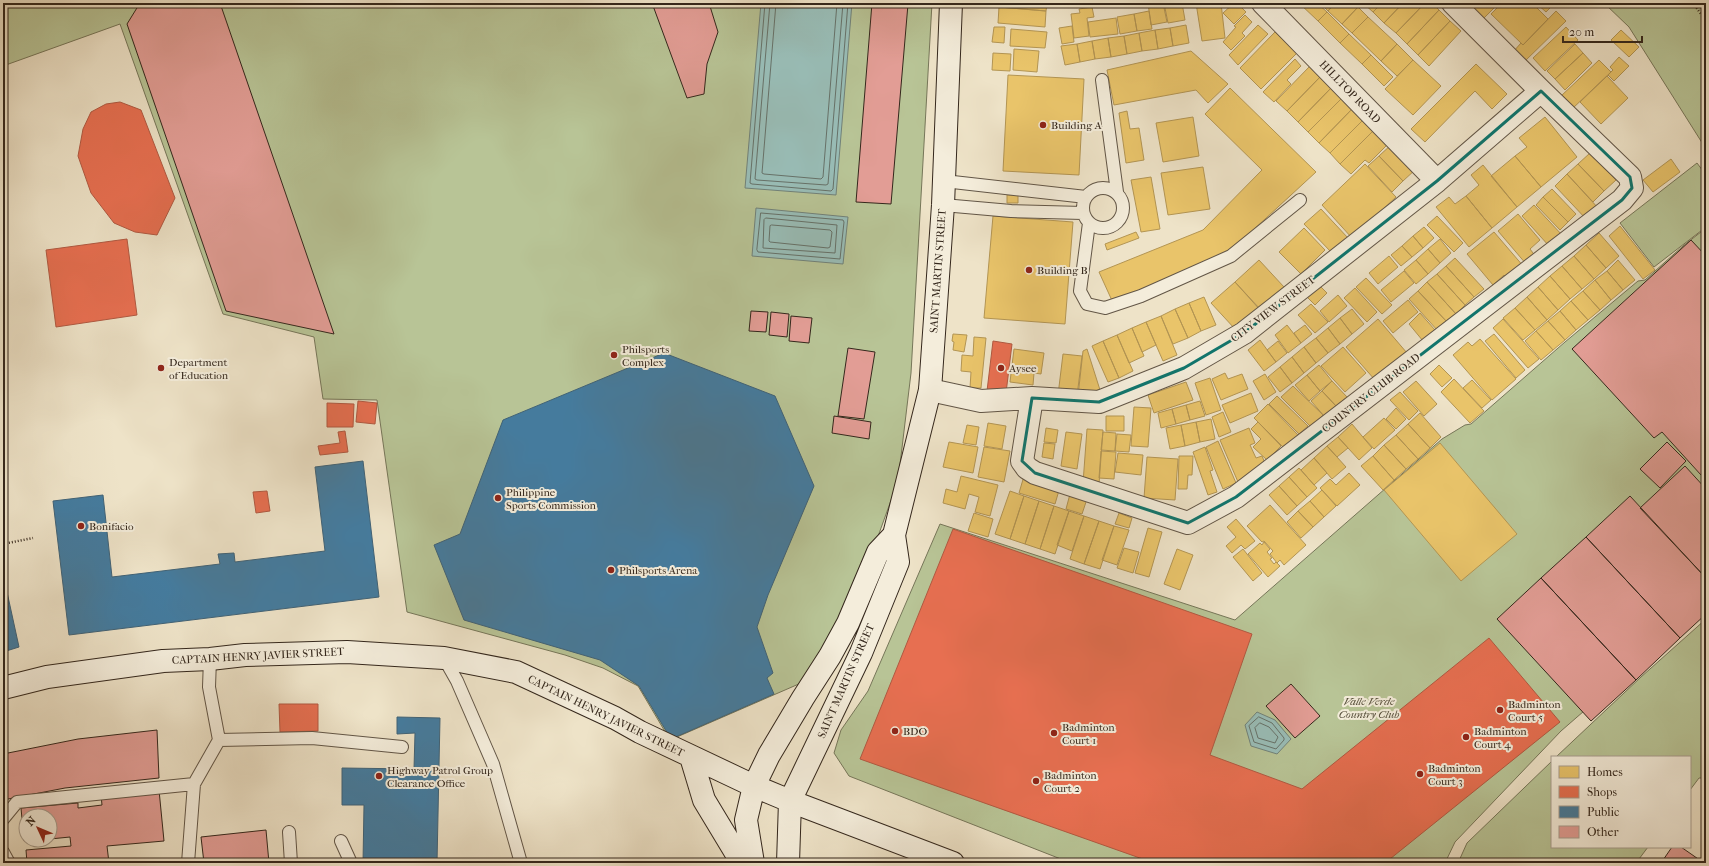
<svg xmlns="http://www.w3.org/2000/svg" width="1709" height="866" viewBox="0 0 1709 866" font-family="'IM FELL French Canon',serif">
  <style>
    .green { fill: #b8c496; stroke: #767659 }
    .water { fill: #99beb8; stroke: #71827a }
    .homes { fill: #e9c46a; stroke: #b39553 }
    .shops { fill: #e76f51; stroke: #b15941 }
    .public { fill: #457b9d; stroke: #406276 }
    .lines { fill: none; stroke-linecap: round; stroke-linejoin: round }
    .shore { stroke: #66726a; stroke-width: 1 }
    .building { fill: #e29d95; stroke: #34271c }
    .lane-casing { stroke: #625647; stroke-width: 14 }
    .street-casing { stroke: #625647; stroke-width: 24 }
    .secondary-casing { stroke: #34271c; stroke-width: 24 }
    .path { stroke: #34271c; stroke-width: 2.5; stroke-dasharray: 1 2; stroke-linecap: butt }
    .lane { stroke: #f4eddb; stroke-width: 12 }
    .street { stroke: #f4eddb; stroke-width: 22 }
    .secondary { stroke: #f4eddb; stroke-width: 22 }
    .marked { fill: none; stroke: #0f766e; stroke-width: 3; stroke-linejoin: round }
    .poi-dot { fill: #8f2418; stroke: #f4eddb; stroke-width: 1.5 }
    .labels { text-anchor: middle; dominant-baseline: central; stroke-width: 4; stroke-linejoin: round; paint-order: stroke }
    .street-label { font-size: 11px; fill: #34271c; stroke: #f4eddb }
    .poi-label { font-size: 11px; fill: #34271c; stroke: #f4eddb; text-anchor: start }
    .park-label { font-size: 11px; font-style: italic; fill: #554e3a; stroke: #f4eddb }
  </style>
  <rect width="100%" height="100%" fill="#eee3c8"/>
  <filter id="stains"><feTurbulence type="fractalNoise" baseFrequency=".005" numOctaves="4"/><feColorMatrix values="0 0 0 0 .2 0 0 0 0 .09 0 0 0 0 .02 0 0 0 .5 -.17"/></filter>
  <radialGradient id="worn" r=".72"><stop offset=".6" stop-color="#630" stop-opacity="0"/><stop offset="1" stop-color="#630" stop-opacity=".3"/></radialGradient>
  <path class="green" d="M3 3H932L911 373 898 481 872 553 808 680 670 740 638 686 603 668 565 655 407 612 377 400 323 399 314 337 223 314 120 24 3 66Z
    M1604 3H1706V149L1629 27Z
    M1697 163 1706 175V227L1654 267 1620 223Z
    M1706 228V605L1561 731 1455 842 1445 863H1071L849 776 834 753 841 730 868 691 940 524 1235 620 1442 439 1465 425 1471 424 1565 342 1638 281 1645 280 1683 246Z
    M1706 619V778H1699L1690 790V757H1556L1641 677Z
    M1552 761V847H1648L1636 863H1458L1467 843Z"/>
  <path class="water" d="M761 3H852L836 195 745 188Z
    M756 208 848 217 843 264 752 256Z
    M1257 712 1275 720 1291 739 1277 754 1251 746 1245 725Z"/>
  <path class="homes" d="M1000 3H1047L1046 11 999 7Z
    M1148 3H1163L1167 22 1151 25Z
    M1164 3H1182L1185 20 1168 23Z
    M1196 3H1221L1225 38 1202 41Z
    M1234 3H1237L1246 12 1234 24 1223 13Z
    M1299 3H1317L1327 12 1318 21Z
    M1320 3H1335L1328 11Z
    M1335 3H1353L1358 7 1342 24 1328 11Z
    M1363 3H1382L1373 12Z
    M1382 3H1403L1384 23 1373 12Z
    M1403 3H1425L1396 33 1384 23Z
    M1425 3H1432L1439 10 1407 44 1396 33Z
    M1475 3H1499L1484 18 1472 6Z
    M1502 3H1532L1548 19 1523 45 1491 14Z
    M1536 3H1555L1546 12Z
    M999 7 1046 11 1045 27 998 23Z
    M1092 7 1094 17 1087 18 1089 36 1074 38 1071 14 1080 13 1079 9Z
    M1358 7 1368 17 1352 33 1342 24Z
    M1439 10 1450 21 1418 55 1407 44Z
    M1149 11 1152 29 1137 31 1134 14Z
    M1556 11 1566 21 1524 62 1513 52 1521 43 1523 45Z
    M1327 12 1349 34 1340 43 1318 21Z
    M1134 14 1137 31 1120 34 1117 17Z
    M1245 15 1252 22 1242 33 1245 36 1231 50 1223 42 1236 27 1234 26Z
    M1368 17 1397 44 1381 61 1352 33Z
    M1116 18 1118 34 1090 37 1088 22Z
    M1450 21 1461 31 1429 66 1418 55Z
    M1186 25 1189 43 1173 46 1170 28Z
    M1258 25 1268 34 1238 65 1229 55Z
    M1072 26 1074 42 1062 44 1059 28Z
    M994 27H1005L1004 43 992 42Z
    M1566 27 1578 40 1545 71 1533 58Z
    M1170 28 1173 46 1158 49 1155 30Z
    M1011 29 1047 32 1045 48 1010 46Z
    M1155 30 1158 49 1142 51 1139 33Z
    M1621 30 1639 47 1629 57 1611 40Z
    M1275 32 1297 53 1261 89 1240 68Z
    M1139 33 1142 51 1127 54 1124 36Z
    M1349 34 1371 55 1362 64 1340 43Z
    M1124 36 1127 54 1111 57 1108 38Z
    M1108 38 1111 57 1095 59 1092 41Z
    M1092 41 1095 59 1080 62 1077 44Z
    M1077 44 1080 62 1065 65 1061 46Z
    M1397 44 1413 60 1397 76 1381 61Z
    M1575 44 1583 53 1555 79 1547 71Z
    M1014 49 1039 51 1037 72 1013 70Z
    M1191 51 1228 84 1208 103 1196 90 1114 105 1107 70Z
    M993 53 1011 54 1010 71 992 70Z
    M1583 53 1592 63 1565 90 1555 79Z
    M1371 55 1393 77 1384 86 1362 64Z
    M1619 57 1629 66 1614 81 1608 75 1613 70 1610 67Z
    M1295 59 1301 66 1287 80 1291 84 1274 102 1263 92Z
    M1413 60 1441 86 1413 115 1385 89Z
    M1599 60 1611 72 1572 109 1560 97Z
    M1476 64 1507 94 1492 109 1475 91 1425 142 1411 129Z
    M1310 66 1321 76 1287 111 1276 101Z
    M1008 75 1084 79 1079 175 1003 171Z
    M1321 76 1332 87 1298 122 1287 111Z
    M1607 76 1628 98 1601 124 1580 102Z
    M1332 87 1342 98 1308 132 1298 122Z
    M1230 88 1316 172 1227 254 1114 305 1099 272 1203 230 1262 170 1205 114Z
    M1342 98 1353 108 1319 143 1308 132Z
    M1353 108 1364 119 1330 153 1319 143Z
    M1127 111 1130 129 1139 128 1144 160 1126 163 1119 113Z
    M1193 117 1199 156 1163 162 1156 123Z
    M1545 117 1577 157 1541 187 1515 156 1527 147 1519 138Z
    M1364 119 1374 130 1340 164 1330 153Z
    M1374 130 1389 143 1369 163 1365 160 1351 174 1340 164Z
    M1392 144 1416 169 1403 181 1379 156Z
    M1590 153 1616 180 1604 191 1578 164Z
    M1379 156 1403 181 1392 192 1368 166Z
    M1515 156 1541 187 1517 207 1491 176Z
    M1671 159 1680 172 1653 192 1643 180Z
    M1365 164 1396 197 1352 238 1322 205Z
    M1578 164 1604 191 1593 202 1567 174Z
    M1483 165 1517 207 1492 228 1466 196 1479 185 1471 175Z
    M1203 167 1210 209 1168 215 1161 173Z
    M1567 174 1599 209 1587 220 1555 186Z
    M1151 177 1160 229 1141 232 1131 180Z
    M1552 189 1576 214 1568 222 1543 197Z
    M1007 195H1018V203H1007Z
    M1466 196 1492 228 1469 247 1436 207 1449 197 1455 204Z
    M1543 197 1568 222 1560 230 1536 205Z
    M1534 205 1562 235 1549 246 1522 216Z
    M1321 209 1348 238 1332 253 1304 224Z
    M1518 214 1540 240 1530 249 1536 257 1527 265 1498 231Z
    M993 216 1073 222 1065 324 984 318Z
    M1437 216 1463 243 1454 252 1427 225Z
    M1620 226 1655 270 1643 279 1609 236Z
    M1424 227 1434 238 1423 248 1413 236Z
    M1304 228 1325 250 1301 274 1279 252Z
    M1136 232 1139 238 1107 250 1105 244Z
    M1494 232 1524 267 1509 280 1504 275 1493 285 1467 254Z
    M1599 233 1619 256 1606 268 1586 245Z
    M1413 236 1423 248 1412 257 1402 246Z
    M1440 239 1451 253 1440 263 1428 249Z
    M1586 245 1606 268 1594 279 1574 256Z
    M1402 246 1412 257 1401 266 1391 255Z
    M1428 249 1440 263 1428 274 1416 260Z
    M1389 256 1398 267 1378 284 1369 273Z
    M1574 256 1594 279 1582 289 1562 266Z
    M1455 258 1484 289 1474 297 1446 266Z
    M1259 260 1284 287 1260 309 1235 282Z
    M1416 260 1428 274 1416 284 1404 270Z
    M1618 260 1635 280 1623 290 1607 271Z
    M1446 266 1474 297 1465 305 1437 274Z
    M1562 266 1582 289 1570 299 1550 276Z
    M1404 271 1414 283 1391 302 1381 290Z
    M1607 271 1623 290 1611 300 1595 280Z
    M1437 274 1465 305 1456 314 1427 282Z
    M1550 276 1570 299 1558 310 1538 287Z
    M1366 278 1392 305 1382 314 1356 287Z
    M1595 280 1611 300 1600 310 1583 291Z
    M1235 282 1261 311 1235 329 1211 303Z
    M1427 282 1456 314 1447 322 1418 291Z
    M1319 285 1327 293 1315 305 1307 297Z
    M1538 287 1558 310 1547 320 1527 297Z
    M1355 288 1377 312 1367 322 1344 298Z
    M1418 291 1447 322 1438 331 1409 299Z
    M1583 291 1600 310 1588 320 1571 301Z
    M1338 295 1347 306 1329 322 1320 311Z
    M1204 297 1216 325 1201 331 1189 303Z
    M1527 297 1547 320 1535 330 1515 308Z
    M1408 300 1418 312 1393 333 1383 321Z
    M1571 301 1588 320 1576 330 1560 311Z
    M1189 303 1201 331 1188 338 1175 309Z
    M1311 304 1328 322 1315 333 1298 315Z
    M1515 308 1535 330 1523 340 1503 318Z
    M1175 309 1188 338 1173 344 1161 316Z
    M1352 309 1364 324 1352 334 1340 318Z
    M1560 311 1576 330 1565 340 1548 321Z
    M1420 313 1435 330 1423 341 1409 324Z
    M1161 316 1177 355 1163 361 1146 322Z
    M1340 318 1352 334 1340 344 1328 328Z
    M1378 319 1407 353 1375 380 1346 347Z
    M1503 319 1539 359 1528 368 1493 328Z
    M1548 321 1565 340 1553 350 1536 331Z
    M1146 322 1156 345 1142 352 1132 328Z
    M1287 325 1301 343 1288 353 1275 335Z
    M1305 325 1312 334 1301 343 1294 333Z
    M1132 328 1144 356 1129 363 1117 335Z
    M1328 328 1340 344 1328 353 1316 338Z
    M1536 331 1553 350 1541 360 1525 341Z
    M953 334 967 335 964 352 953 350 954 342 952 341Z
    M1494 334 1525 370 1516 378 1485 341Z
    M1117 335 1133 371 1119 378 1103 341Z
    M974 337 986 338 981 388H970L971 372 961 371 962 355 973 356Z
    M1316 338 1328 353 1316 363 1304 347Z
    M1480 339 1516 379 1492 400 1453 355 1468 342 1472 346Z
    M1260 340 1276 362 1264 371 1248 350Z
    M1103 341 1119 378 1108 382 1092 346Z
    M1278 341 1287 353 1276 362 1267 350Z
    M1304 347 1316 363 1304 373 1292 357Z
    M1343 347 1366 373 1345 392 1321 366Z
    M1014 349 1044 353 1041 374 1034 373 1033 385 1010 382Z
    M1087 349 1100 390 1078 396 1083 351Z
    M1063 354 1082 356 1077 396 1058 395Z
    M1292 357 1304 373 1292 383 1280 367Z
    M1319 365 1332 381 1320 391 1307 375Z
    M1439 365 1452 378 1442 387 1430 374Z
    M1280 367 1292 383 1280 392 1268 377Z
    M1225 373 1228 379 1242 374 1248 389 1221 400 1212 379Z
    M1265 374 1276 392 1264 400 1253 381Z
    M1307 375 1320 391 1309 401 1295 385Z
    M1210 378 1221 410 1206 415 1195 383Z
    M1454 379 1484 411 1470 423 1441 392Z
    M1472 380 1491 400 1482 408 1463 388Z
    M1332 381 1347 397 1336 406 1322 391Z
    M1416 381 1437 404 1424 416 1403 392Z
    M1186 382 1193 400 1154 413 1148 395Z
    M1293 386 1323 415 1311 427 1281 397Z
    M1322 391 1336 406 1325 417 1311 401Z
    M1400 392 1418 411 1409 420 1390 400Z
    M1251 393 1258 411 1230 423 1222 405Z
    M1277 396 1308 426 1299 434 1269 404Z
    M1200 401 1205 416 1190 420 1186 405Z
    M1268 404 1299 436 1285 449 1254 418Z
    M1186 405 1190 420 1176 424 1172 409Z
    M1134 407 1151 408 1148 447 1131 446Z
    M1396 408 1406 419 1396 429 1386 419Z
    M1172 409 1176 424 1161 428 1158 413Z
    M1223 412 1231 432 1219 437 1212 417Z
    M1420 413 1441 437 1430 448 1408 424Z
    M1106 416H1124V431H1106Z
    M1384 418 1395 430 1374 449 1363 437Z
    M1211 419 1215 439 1200 442 1196 422Z
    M1196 422 1200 442 1185 446 1181 425Z
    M1258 422 1281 446 1267 460 1253 447 1261 439 1251 429Z
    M988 423 1006 426 1002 449 984 446Z
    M1352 424 1372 448 1359 460 1338 437Z
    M1408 424 1430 448 1418 459 1396 435Z
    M967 425 979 427 976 445 963 443Z
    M1181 425 1185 446 1170 449 1166 428Z
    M1046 428 1058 430 1056 443 1044 442Z
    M1249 428 1255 443 1250 445 1256 458 1262 456 1267 468 1238 482 1220 440Z
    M1087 429 1103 430 1099 484 1083 483Z
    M1066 432 1082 434 1077 469 1061 466Z
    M1103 432 1116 433 1115 451 1101 450Z
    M1117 434 1131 435 1129 452 1115 451Z
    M1396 435 1418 459 1406 469 1384 445Z
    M1338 437 1348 448 1337 457 1327 446Z
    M1218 441 1236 483 1223 489 1206 447Z
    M949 442 978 447 973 473 943 467Z
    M1044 443 1055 444 1053 459 1042 457Z
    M1440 443 1517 534 1461 581 1384 490Z
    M1384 445 1406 469 1394 480 1373 456Z
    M1327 446 1346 467 1332 479 1314 458Z
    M984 447 1010 451 1004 482 978 477Z
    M1205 447 1213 470 1210 471 1217 492 1208 495 1193 452Z
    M1101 451 1116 452 1114 479 1099 478Z
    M1118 453 1143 455 1141 475 1115 472Z
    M1179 456H1193L1192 475H1188L1187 489H1178Z
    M1373 456 1394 480 1383 490 1361 466Z
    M1147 457 1178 459 1175 500 1144 498Z
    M1314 458 1327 473 1314 485 1301 470Z
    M1299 468 1317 488 1307 497 1289 477Z
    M1349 473 1360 485 1337 506 1320 488 1330 479 1336 485Z
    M961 476 998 485 990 516 975 512 979 497 969 494 965 509 943 503 946 489 957 492Z
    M1024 476 1060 487 1055 504 1019 493Z
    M1289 477 1307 497 1297 506 1279 486Z
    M1279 486 1297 506 1287 515 1269 495Z
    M1322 490 1336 506 1324 517 1310 501Z
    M1010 491 1024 496 1010 539 995 534Z
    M1070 494 1087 499 1082 514 1066 509Z
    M1024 496 1039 501 1025 544 1010 539Z
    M1039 501 1054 506 1040 549 1025 544Z
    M1310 501 1324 517 1313 527 1298 511Z
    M1270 505 1306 545 1284 565 1280 560 1277 563 1270 554 1273 551 1264 541 1262 542 1247 526Z
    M1054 506 1069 511 1055 554 1040 549Z
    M1069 511 1084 516 1072 551 1057 545Z
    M1298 511 1313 527 1301 538 1287 522Z
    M974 513 993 519 988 537 968 531Z
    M1119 513 1132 518 1129 528 1115 524Z
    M1084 516 1099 521 1084 564 1070 559Z
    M1236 519 1255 541 1245 549 1241 545 1232 553 1226 546 1236 537 1227 527Z
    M1099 521 1114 526 1100 569 1084 564Z
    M1114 526 1129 530 1117 565 1102 560Z
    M1148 528 1162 532 1149 577 1135 573Z
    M1264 542 1270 549 1267 552 1272 558 1270 559 1274 564 1276 562 1280 566 1268 577 1248 554 1260 543 1262 545Z
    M1124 548 1139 552 1133 573 1117 568Z
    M1177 549 1193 555 1180 590 1164 584Z
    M1243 549 1262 573 1253 581 1233 557Z"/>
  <path class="shops" d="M120 102 141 110 175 198 157 235 135 232 114 223 91 193 78 156 83 129 91 112 106 104Z
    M127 239 137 315 56 327 46 250Z
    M993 341 1012 344 1006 393 987 391Z
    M358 401 377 403 375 424 356 422Z
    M327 403 354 404 353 427H327Z
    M345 431 348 452 320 455 318 446 340 443 338 432Z
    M267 491 270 511 256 513 253 492Z
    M953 529 1252 634 1210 755 1302 789 1489 638 1560 722 1385 863H1154L860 759Z
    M279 704H318V731L280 732Z"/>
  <path class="public" d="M664 353 775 396 814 486 768 595 757 627 773 673 767 678 774 694 671 739 639 686 600 660 464 620 434 545 460 534 503 420Z
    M363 461 379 597 69 635 53 501 103 495 112 577 220 564 218 554 234 553 235 562 325 551 315 467Z
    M7 592 19 647 3 652V593Z
    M397 717 440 718 437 863H363L364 805H342V768L414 769 415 733 397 734Z"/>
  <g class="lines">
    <path class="shore" d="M765 3 750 183 752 184 831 191 833 189 848 3
      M770 3 755 179 757 180 826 185 828 184 843 3
      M776 3 762 173 764 174 821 179 823 177 837 3
      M761 213 843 220 844 222 840 259 758 252 757 250Z
      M766 218 837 225 835 253 763 248 764 220Z
      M772 225 830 230 832 232 830 247 828 248 770 242 769 241 770 226Z
      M1259 717 1272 723 1284 738V740L1276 749 1254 742 1249 726Z
      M1260 723 1269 727 1278 737 1275 743 1258 738 1255 728Z"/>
  </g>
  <path class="building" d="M140 3H220L334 334 226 311 127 24Z
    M652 3H709L718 32 707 64 704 94 687 98Z
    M872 3 908 4 891 204 856 202Z
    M1691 240 1706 256V471L1701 475 1662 432 1654 438 1572 349Z
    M751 311 768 312 766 332 749 331Z
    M771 312 789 314 787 337 769 335Z
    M791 316 812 318 809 343 789 341Z
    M848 348 875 352 864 419 838 416Z
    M834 416 871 422 869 439 832 433Z
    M1667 442 1686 461 1660 488 1640 469Z
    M1685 466 1706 489V578L1640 508Z
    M1630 496 1706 578V614L1680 638 1586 537Z
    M1586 537 1680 638 1636 680 1541 578Z
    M1541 578 1636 680 1591 721 1497 619Z
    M1291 684 1320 716 1295 738 1266 706Z
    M157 730 159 778 65 788 3 800V754L78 739Z
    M159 790 164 841 107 846 109 863H27L26 850 71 846 70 837 50 839V816H26V840H39L24 841 21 808 78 803V808L102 805 101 795Z
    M266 830 269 863H204L201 837Z
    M1672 847H1681L1704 863H1661Z"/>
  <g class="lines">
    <g class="lane-casing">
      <path id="lane" d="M1102 80 1117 192
        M944 181 1086 197
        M1083 208a20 20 0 1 1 40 0a20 20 0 1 1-40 0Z
        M943 205 1011 211 1083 213
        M1089 223 1080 291 1087 304 1105 308 1141 296 1231 256 1300 200
        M444 658 457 681 493 764 521 863
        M219 740 312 738 402 747
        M3 819 17 802 194 784
        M289 832 291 863
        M341 841 351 863
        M3 852 9 863
        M188 863 194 784 219 740 209 687 210 659"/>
    </g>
    <g class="street-casing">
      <path id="street" d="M1263 3 1437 181
        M930 390 981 401 1032 398 1099 402 1184 368 1244 333 1437 181 1541 91
        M1032 398 1022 461 1027 468 1035 473 1188 523 1236 497 1622 200 1632 188 1630 177 1541 91 1453 3"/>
    </g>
    <g class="secondary-casing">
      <path id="secondary" d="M3 688 47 677 163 661 210 659 245 655 347 652 444 658 516 672 615 718 640 732 754 786 790 801 953 863
        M691 757 704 800 742 863
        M753 863 746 820 754 786 769 755 803 698 830 656 848 623 878 552 894 535
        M788 863 790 801 861 653 898 562 894 535 930 390 943 205 951 3"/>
    </g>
    <path class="path" d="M1693 3 1706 21
      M3 544 33 538"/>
    <use href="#lane" class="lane"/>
    <use href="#street" class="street"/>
    <use href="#secondary" class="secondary"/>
  </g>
  <path class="marked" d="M1541 91 1630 177 1632 188 1622 200 1236 497 1188 523 1035 473 1022 461 1032 398 1099 402 1184 368 1244 333 1437 181Z"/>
  <g class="poi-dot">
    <circle cx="1043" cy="125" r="4"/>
    <circle cx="1029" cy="270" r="4"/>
    <circle cx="614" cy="355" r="4"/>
    <circle cx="161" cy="368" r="4"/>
    <circle cx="1001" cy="368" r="4"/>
    <circle cx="498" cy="498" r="4"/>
    <circle cx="81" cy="526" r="4"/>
    <circle cx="611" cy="570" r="4"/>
    <circle cx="1500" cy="710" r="4"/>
    <circle cx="895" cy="731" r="4"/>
    <circle cx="1054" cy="733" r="4"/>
    <circle cx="1466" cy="737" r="4"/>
    <circle cx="1420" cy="774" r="4"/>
    <circle cx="379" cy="776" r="4"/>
    <circle cx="1036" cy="781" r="4"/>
  </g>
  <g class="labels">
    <g class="street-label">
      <text transform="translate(1350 92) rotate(46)">HILLTOP ROAD</text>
      <text transform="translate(938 271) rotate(-86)">SAINT MARTIN STREET</text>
      <text transform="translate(1273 309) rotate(-37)">CITY VIEW STREET</text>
      <text transform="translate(1371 393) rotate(-38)">COUNTRY CLUB ROAD</text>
      <text transform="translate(258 656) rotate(-3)">CAPTAIN HENRY JAVIER STREET</text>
      <text transform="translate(846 681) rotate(-66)">SAINT MARTIN STREET</text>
      <text transform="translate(606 716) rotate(26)">CAPTAIN HENRY JAVIER STREET</text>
    </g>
    <g class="poi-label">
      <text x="1051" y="125">Building A</text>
      <text x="1037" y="270">Building B</text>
      <text x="622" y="349">Philsports<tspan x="622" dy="13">Complex</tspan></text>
      <text x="169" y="362">Department<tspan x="169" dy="13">of Education</tspan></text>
      <text x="1009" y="368">Aysee</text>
      <text x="506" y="492">Philippine<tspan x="506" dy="13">Sports Commission</tspan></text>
      <text x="89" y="526">Bonifacio</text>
      <text x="619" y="570">Philsports Arena</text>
      <text x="1508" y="704">Badminton<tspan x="1508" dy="13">Court 5</tspan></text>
      <text x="1062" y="727">Badminton<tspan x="1062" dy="13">Court 1</tspan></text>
      <text x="903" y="731">BDO</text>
      <text x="1474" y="731">Badminton<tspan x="1474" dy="13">Court 4</tspan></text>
      <text x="1428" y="768">Badminton<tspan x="1428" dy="13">Court 3</tspan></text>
      <text x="387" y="770">Highway Patrol Group<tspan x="387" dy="13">Clearance Office</tspan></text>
      <text x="1044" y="775">Badminton<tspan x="1044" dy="13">Court 2</tspan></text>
    </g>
    <g class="park-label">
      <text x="1369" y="701">Valle Verde<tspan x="1369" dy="13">Country Club</tspan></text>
    </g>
  </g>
  <rect width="1709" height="866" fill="none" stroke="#eee3c8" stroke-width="16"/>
  <rect x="4" y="4" width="1701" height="858" fill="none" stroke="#34271c" stroke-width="2"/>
  <rect x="8" y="8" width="1693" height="850" fill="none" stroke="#34271c"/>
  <rect x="1551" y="756" width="140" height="92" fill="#f4eddb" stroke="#a79e8f"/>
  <rect x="1559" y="766" width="20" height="12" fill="#e9c46a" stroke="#a79e8f"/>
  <text x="1587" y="776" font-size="12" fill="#34271c">Homes</text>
  <rect x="1559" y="786" width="20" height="12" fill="#e76f51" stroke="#a79e8f"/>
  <text x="1587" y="796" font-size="12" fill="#34271c">Shops</text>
  <rect x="1559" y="806" width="20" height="12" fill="#457b9d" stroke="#a79e8f"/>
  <text x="1587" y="816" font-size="12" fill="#34271c">Public</text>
  <rect x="1559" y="826" width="20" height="12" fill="#e29d95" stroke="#a79e8f"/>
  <text x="1587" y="836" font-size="12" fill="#34271c">Other</text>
  <g transform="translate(38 828) rotate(314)"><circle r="19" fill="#f4eddb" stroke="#a79e8f"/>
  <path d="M0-3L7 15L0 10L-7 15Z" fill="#8f2418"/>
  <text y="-6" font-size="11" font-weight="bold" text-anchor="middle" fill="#34271c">N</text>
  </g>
  <path d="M1563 36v6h79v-6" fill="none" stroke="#34271c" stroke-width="2"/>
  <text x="1569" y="36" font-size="12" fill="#34271c" stroke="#f4eddb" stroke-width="3" paint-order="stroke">20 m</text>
  <rect width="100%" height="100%" filter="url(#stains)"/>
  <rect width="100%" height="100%" fill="url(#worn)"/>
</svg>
